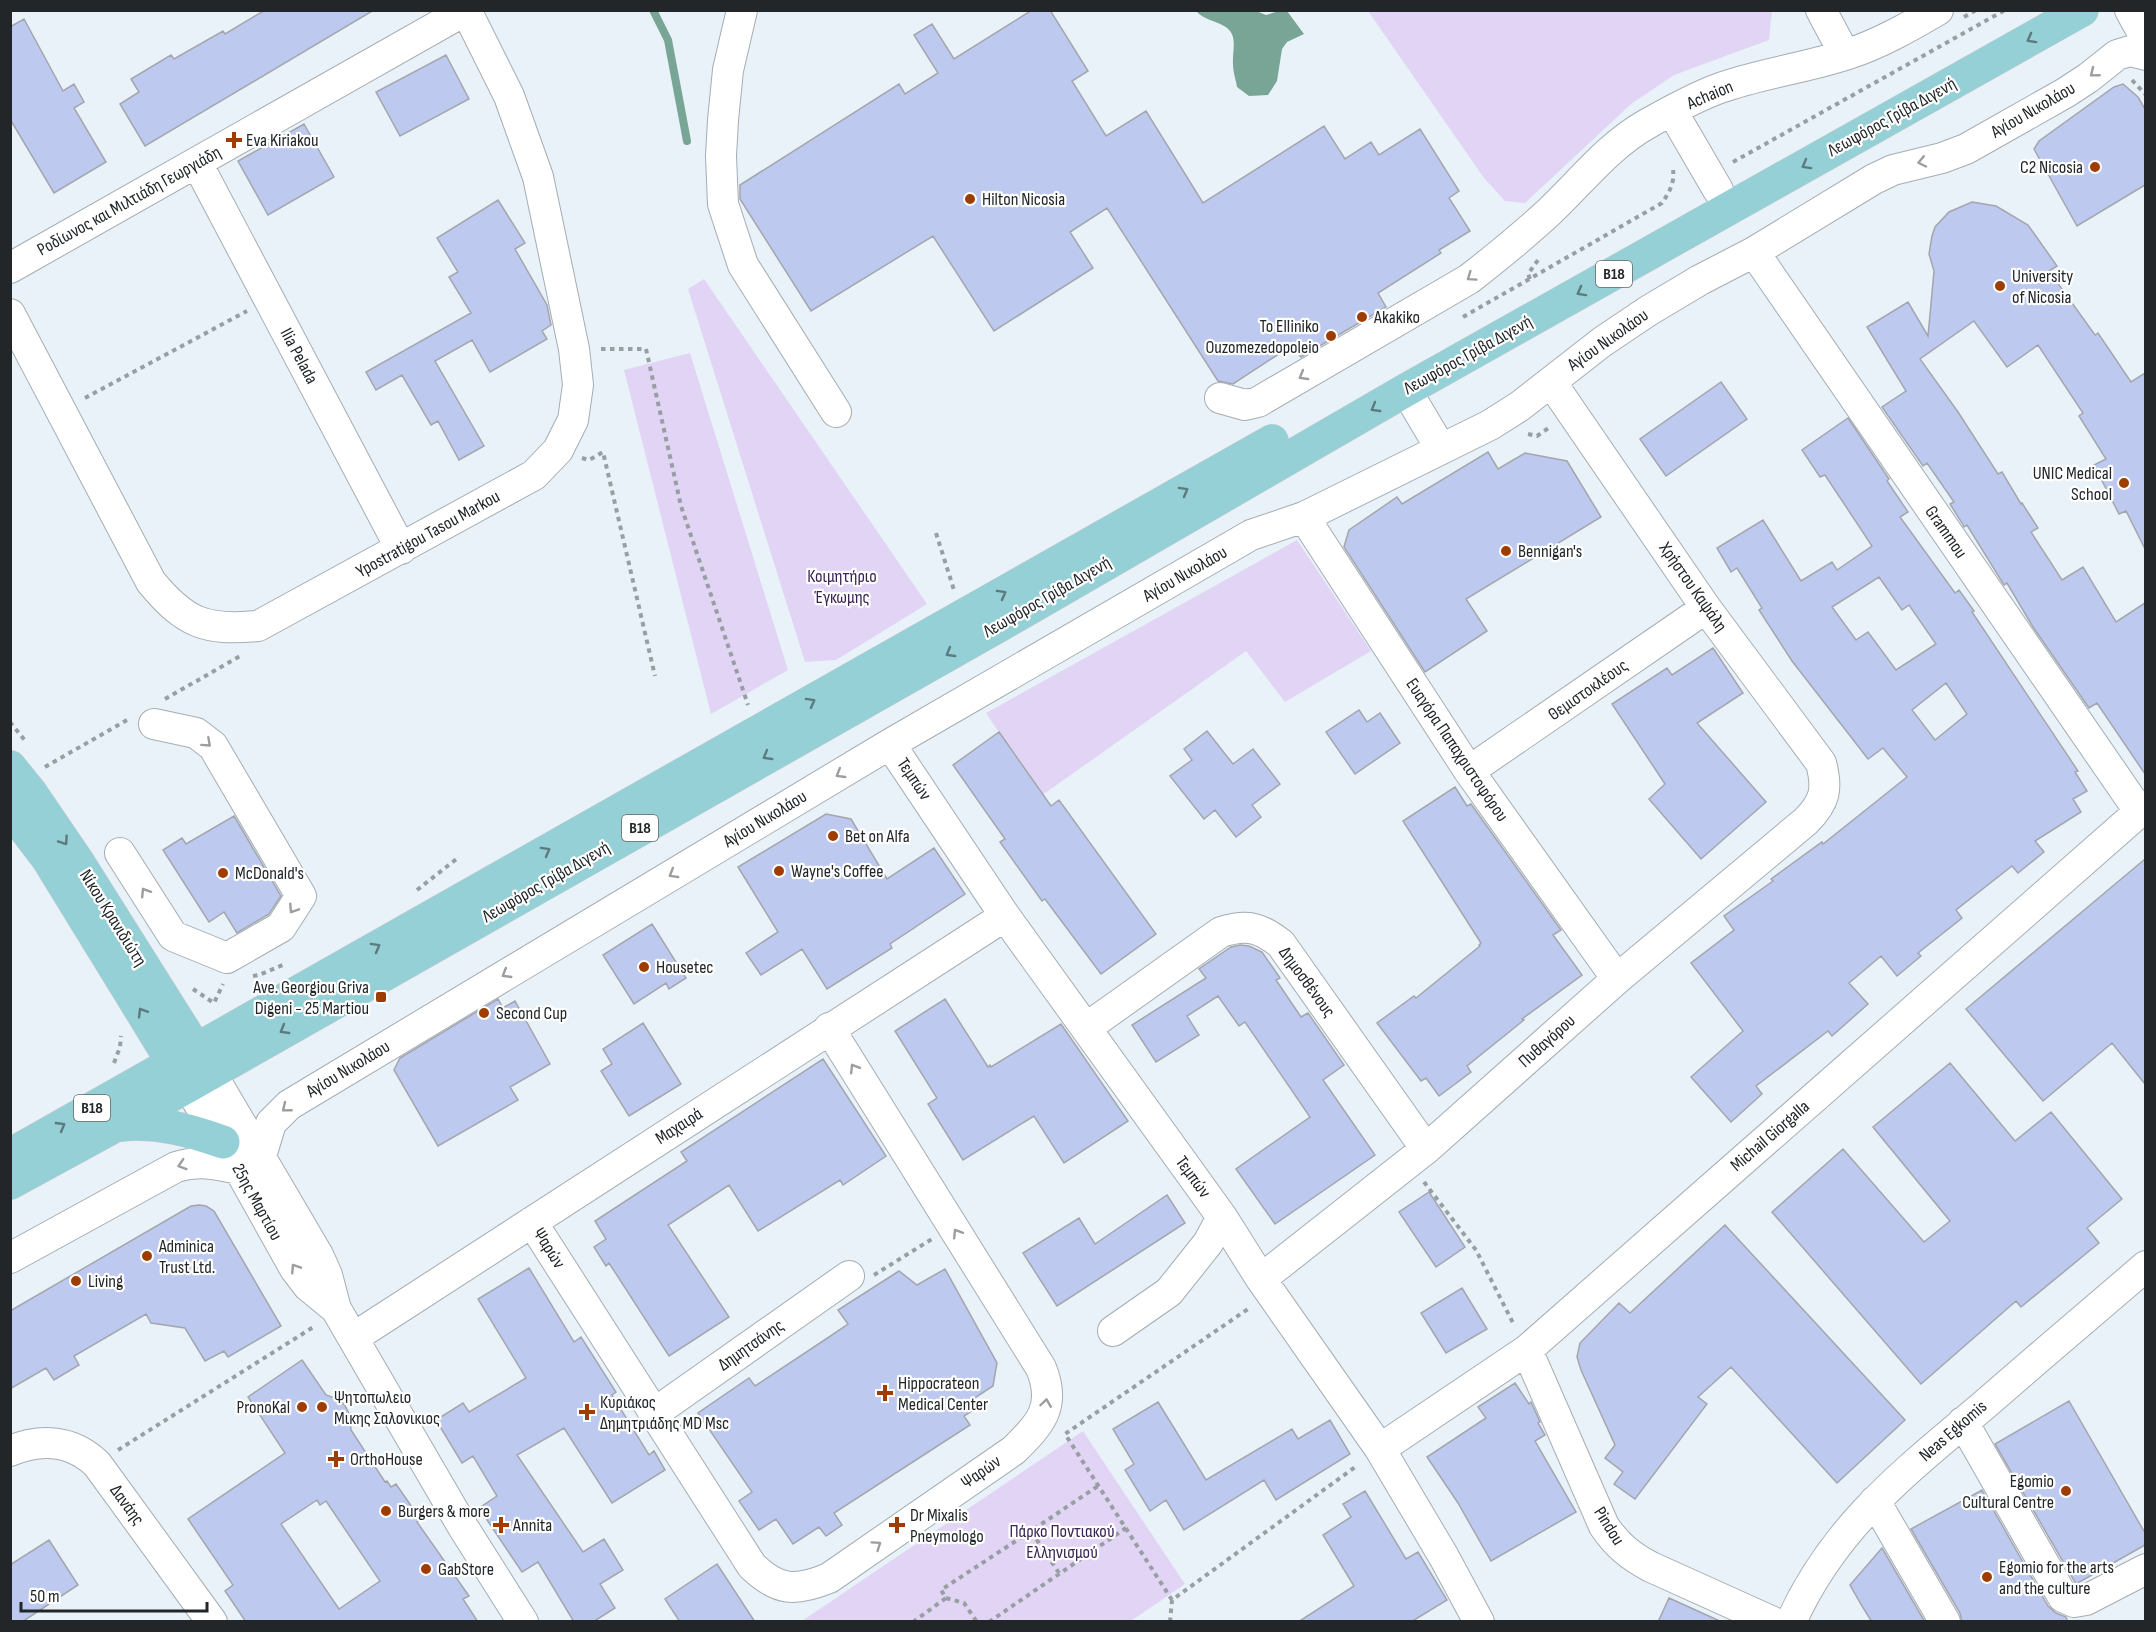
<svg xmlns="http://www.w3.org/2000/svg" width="2156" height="1632" viewBox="0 0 2156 1632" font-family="'Sofia Sans Condensed',sans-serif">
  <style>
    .green { fill: #e1d4f5 }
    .water { fill: #78a595 }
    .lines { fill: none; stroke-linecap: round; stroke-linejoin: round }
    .stream { stroke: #78a595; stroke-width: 8 }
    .building { fill: #bdc9ee; stroke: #a3a6ae; stroke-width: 1.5; fill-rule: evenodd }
    .minor-casing { stroke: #a5adb3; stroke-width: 32 }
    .major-casing { stroke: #cecfd0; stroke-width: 34 }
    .path { stroke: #989fa3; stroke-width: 4; stroke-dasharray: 4.5 4.5; stroke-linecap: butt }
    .minor { stroke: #fff; stroke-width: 30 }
    .major { stroke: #94d0d6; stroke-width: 33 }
    .oneway { stroke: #5b7b7f }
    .oneway2 { stroke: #9c9d9e }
    .poi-dot { fill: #9f3c02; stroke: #fff; stroke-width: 2 }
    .labels { text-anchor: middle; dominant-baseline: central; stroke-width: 4.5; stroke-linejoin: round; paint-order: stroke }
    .shield { fill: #fff; stroke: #646768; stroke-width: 1.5 }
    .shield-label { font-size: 16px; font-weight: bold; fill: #222628 }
    .street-label { font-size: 18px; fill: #222628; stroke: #fff }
    .poi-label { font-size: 18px; fill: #222628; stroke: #fff; text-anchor: start }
    .park-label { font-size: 18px; fill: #392352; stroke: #fff }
  </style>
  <rect width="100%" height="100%" fill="#e9f2f8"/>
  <path class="green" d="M1368 11H1772L1769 40 1674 75 1631 104 1525 203 1505 201 1484 178Z
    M704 279 927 604 836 660 805 662 688 289Z
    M690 353 788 670 711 714 624 370Z
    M1297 540 1371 651 1285 702 1246 651 1041 796 986 713Z
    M1083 1431 1185 1584 1131 1621H802Z"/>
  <path class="water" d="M1196 11H1256L1266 15 1279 11H1287L1304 34 1287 42 1282 49 1277 81 1268 95 1249 96 1237 87C1236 80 1233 72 1233 64 1232 50 1239 34 1224 26 1214 20 1204 20 1196 11Z"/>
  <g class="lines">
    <path class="stream" d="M653 10 668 40 687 141"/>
  </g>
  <path class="building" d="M265 10H374L145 146 120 104 139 92 131 79 171 55 174 59 223 31 225 34Z
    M1032 10H1050L1088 71 1072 81 1106 136 1146 111 1203 203 1324 126 1345 159 1371 142 1379 155 1420 129 1459 191 1449 198 1470 231 1439 250 1441 253 1378 293 1386 307 1301 357 1291 346 1233 384 1218 381 1107 208 1070 232 1093 268 994 331 933 236 811 311 740 199V185L899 84 905 94 938 73 914 35 932 24 954 59Z
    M24 19 63 91 74 84 84 102 74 108 106 162 54 193 10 119V27Z
    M446 55 469 99 400 136 376 92Z
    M2123 84 2138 97 2145 109V185L2077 226 2034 149 2039 141 2114 87Z
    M304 124 334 177 268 215 238 161Z
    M498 200 525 243 515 249 547 305 551 325 542 331 547 339 490 372 472 340 435 361 484 446 459 460 438 421 431 425 402 375 376 390 366 372 471 313 449 277 458 272 437 238Z
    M1972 202 1996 206 2028 225 2057 266 2049 271 2095 335 2098 333 2131 382 2145 373V549L2126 511 2119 514 2094 465 2106 459 2079 416 2083 413 2038 345 2007 367 1974 321 1920 359 1958 412 1998 474 2002 472 2021 504 2022 503 2038 528 2031 532 2062 580 2083 567 2116 622 2145 603V774L2097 703 2089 708 2033 627 2007 583 2004 585 1967 525 1964 527 1962 523 1950 504 1954 502 1927 463 1923 466 1882 407 1906 391 1867 327 1908 302 1928 336 1934 271 1929 254 1932 236 1935 227 1949 212Z
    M1721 382 1747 419 1666 476 1640 439Z
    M1848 418 1889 479 1887 481 1908 512 1900 517 1955 593 1959 590 1974 611 1972 612 2078 771 2075 772 2087 791 2073 799 2081 812 2035 841 2044 852 2018 873 2012 866 1956 910 1962 918 1918 953 1921 956 1897 976 1881 956 1849 983 1868 1004 1832 1036 1828 1031 1756 1086 1762 1094 1731 1122 1691 1077 1743 1031 1691 963 1734 930 1724 916 1773 881 1771 879 1822 842 1823 844 1907 777 1883 748 1868 759 1792 661 1759 610 1762 608 1737 568 1731 572 1717 548 1763 520 1801 581 1832 562 1837 570 1872 546 1825 475 1820 477 1802 450ZM1879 577 1902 610 1909 605 1936 644 1896 670 1868 632 1856 640 1832 607ZM1946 683 1967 714 1935 740 1912 710Z
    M1488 452 1498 469 1525 453 1567 461 1601 517 1466 599 1487 631 1425 672 1344 547 1349 530 1397 497 1402 504Z
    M1713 648 1743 693 1697 723 1766 802 1701 859 1649 799 1665 784 1612 704 1667 668 1672 675Z
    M1359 710 1367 722 1380 713 1400 743 1355 774 1326 732Z
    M1207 731 1233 764 1253 749 1280 784 1252 805 1261 817 1236 837 1215 810 1204 819 1170 776 1192 760 1184 749Z
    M999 732 1051 806 1059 800 1156 934 1101 974 1045 899 1042 901 1000 842 1005 839 953 765Z
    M1455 787 1467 806 1471 804 1561 930 1553 935 1582 975 1522 1019 1524 1020 1467 1066 1471 1072 1439 1096 1426 1078 1421 1081 1377 1023 1414 996 1416 998 1480 946 1479 945 1481 943 1403 821Z
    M826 814 851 819 887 879 934 848 965 894 890 944 892 948 827 989 802 949 761 975 746 953 778 932 738 867Z
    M234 816 281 896 269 914 237 933 224 912 209 922 163 850 182 838 186 844Z
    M2145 859V1084L2112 1043 2043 1101 1966 1009Z
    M652 924 686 978 669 989 666 983 634 1004 603 955Z
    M1240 945 1249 946 1262 952 1280 978 1276 980 1301 1017 1308 1013 1344 1065 1323 1080 1375 1155 1275 1224 1236 1169 1310 1117 1245 1022 1239 1026 1218 996 1187 1016 1199 1035 1156 1062 1132 1025 1206 978 1199 969 1231 947Z
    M498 999 503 1008 515 1001 550 1064 510 1087 518 1100 438 1146 394 1070 400 1058Z
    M945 999 988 1067 990 1065 991 1067 1061 1024 1128 1121 1064 1163 1034 1116 963 1160 928 1104 937 1098 895 1031Z
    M643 1023 681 1084 629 1116 601 1071 612 1064 603 1049Z
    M823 1059 886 1156 843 1185 840 1180 758 1231 729 1185 668 1225 729 1317 669 1356 609 1263 606 1266 594 1247 606 1239 595 1221 687 1161 681 1152Z
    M1950 1063 2015 1141 2051 1112 2122 1199 2087 1228 2099 1243 2021 1307 2016 1301 1921 1384 1772 1212 1843 1149 1924 1242 1950 1221 1873 1127Z
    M1429 1192 1465 1247 1436 1267 1399 1212Z
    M1167 1195 1185 1223 1057 1306 1023 1253 1079 1218 1095 1244Z
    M199 1205 206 1206 214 1211 281 1326 228 1357 224 1351 205 1361 185 1328 151 1323 146 1314 74 1356 79 1365 54 1380 46 1368 10 1389V1311L191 1206Z
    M1725 1225 1905 1420 1837 1483 1731 1367 1698 1397 1707 1404 1635 1499 1614 1484 1623 1472 1605 1458 1615 1445 1581 1370 1577 1357 1580 1343 1619 1303 1630 1313Z
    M529 1268 574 1342 581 1337 616 1392 612 1395 649 1455 654 1451 665 1470 612 1503 564 1428 517 1455 583 1552 604 1539 623 1570 600 1584 615 1608 593 1622H574L538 1562 522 1572 479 1508 497 1496 473 1456 462 1463 436 1420 463 1403 469 1412 526 1378 478 1299Z
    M945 1269 997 1363 993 1386 970 1401 975 1409 964 1416 970 1425 834 1513 842 1525 826 1536 819 1527 793 1544 776 1519 759 1530 739 1501 752 1492 698 1413 749 1378 755 1386 829 1337 848 1324 838 1310 899 1271 917 1285Z
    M1462 1288 1487 1329 1446 1353 1421 1313Z
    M302 1360 326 1395 340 1400 345 1406 350 1415 351 1430 385 1482 387 1481 391 1487 396 1484 421 1520 417 1522 469 1596 463 1599 478 1622H246L225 1591 233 1585 188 1519 285 1453 248 1397ZM317 1500 320 1505 326 1501 380 1581 339 1609 281 1524Z
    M1515 1383 1529 1404 1531 1402 1540 1422 1538 1423 1545 1435 1535 1441 1576 1512 1491 1561 1458 1503 1427 1457 1486 1418 1478 1407Z
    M2069 1401 2145 1533V1545L2076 1584 1995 1444Z
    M1158 1402 1206 1480 1292 1429 1298 1439 1330 1420 1350 1454 1276 1500 1264 1480 1184 1530 1166 1500 1150 1511 1125 1470 1134 1464 1113 1429Z
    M1982 1490 2048 1606 2056 1613 2066 1617 2068 1622H1962L1960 1613 1911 1529Z
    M1365 1491 1406 1559 1418 1552 1447 1600 1411 1622H1298L1354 1586 1323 1535 1351 1517 1343 1504Z
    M49 1540 78 1585 22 1622H10V1565Z
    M1882 1548 1925 1622H1872L1862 1606 1850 1585Z
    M717 1564 755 1622H680L665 1599Z
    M1669 1598 1722 1622H1658Z"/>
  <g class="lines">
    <g class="minor-casing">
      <path id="minor" d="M742 10 728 70 723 120 721 156 723 204 743 265 836 412
        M1821 10 1845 55
        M2130 10 2146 39
        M1672 111 1718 190
        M197 163 401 549
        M1754 252 2139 811
        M10 268 466 10 509 96 538 177 574 349 578 385 573 420 558 450 534 475 258 626C205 631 185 623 151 582L10 314
        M1406 390 1441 449
        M1220 398 1245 405 1258 402 1469 279C1496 258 1523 236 1549 212 1581 182 1608 146 1647 124 1670 111 1695 97 1720 88 1762 73 1806 68 1848 54 1879 44 1909 27 1938 10
        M1304 517 1469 771 1617 979
        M890 744 1005 916 1222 1217 1261 1279 1380 1449 1444 1557 1479 1622
        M1469 771 1706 608
        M120 853 173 936 227 958 281 927 301 896 213 746 196 733 154 724
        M1086 1028 1221 932C1247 924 1260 927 1281 944L1426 1149
        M211 1073 318 1255 327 1275 336 1309 463 1527 523 1622
        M188 1086 239 1169 295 1269 308 1286 336 1309
        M261 1156 271 1123 289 1105 890 744 1251 535 1304 517 1490 425 1520 406 1602 342 1648 311 1700 280 1754 252 1874 179 1893 170 1942 158 1966 149 2065 93 2088 78 2117 55 2130 51 2146 55
        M532 1222 752 1566C778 1591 795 1592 829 1578L1014 1450C1040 1424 1057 1407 1041 1368L829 1028
        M10 1258 176 1167C199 1160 216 1164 239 1169
        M1261 1279 1426 1149 1617 979 1806 821C1825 802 1828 789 1821 763L1706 608 1551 382
        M1113 1331 1169 1292 1208 1243 1222 1217
        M353 1338 1005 916
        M1527 1350 1604 1526C1617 1545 1630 1556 1651 1567L1773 1622
        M653 1414 849 1276
        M1963 1422 2063 1597 2074 1602 2086 1600 2146 1569
        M1380 1449 1527 1350 2146 806
        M10 1451C41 1438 72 1440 97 1464L212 1622
        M1875 1501 1945 1622
        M1791 1622C1834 1526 1905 1472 1983 1406 2037 1359 2091 1313 2146 1266"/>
    </g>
    <g class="major-casing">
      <path id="major" d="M10 767 31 793 78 862 207 1067
        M10 809 48 859 183 1079
        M120 1125C157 1121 189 1130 223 1142
        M10 1155 1272 441
        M10 1183 188 1086 1028 609 1406 390 2082 10"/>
    </g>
    <path class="path" d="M1964 17 1976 10
      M2132 80 2146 95
      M1733 162 2005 10
      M1530 279 1528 274 1538 260
      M1463 317 1662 203C1669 193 1675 182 1673 170
      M601 349H646L681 506 748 705
      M85 398 247 311
      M1528 434 1537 436 1550 427
      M582 458 589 460 603 452 655 676
      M936 533 954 590
      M165 699 242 655
      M10 722 27 743
      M45 767 127 720
      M417 890 459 857
      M253 976 259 975 285 964
      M193 989 214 1003 223 984
      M114 1063 120 1047 121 1036
      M1424 1182 1476 1250 1514 1325
      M874 1275 932 1239
      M118 1450 315 1326
      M1059 1573 1031 1531 1098 1486
      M946 1598 964 1603 977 1622
      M1172 1600 1065 1434 1248 1309
      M792 1621V1622
      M913 1622 946 1598 941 1590 1031 1531
      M989 1622 1126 1528
      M1170 1622 1172 1600 1358 1465"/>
    <use href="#minor" class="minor"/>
    <use href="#major" class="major"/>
  </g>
  <defs><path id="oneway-chevron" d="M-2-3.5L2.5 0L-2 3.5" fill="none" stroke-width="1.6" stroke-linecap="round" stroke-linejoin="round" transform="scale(1.5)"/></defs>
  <g class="oneway">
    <use href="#oneway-chevron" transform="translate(2031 39) rotate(151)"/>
    <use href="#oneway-chevron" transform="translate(1806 165) rotate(151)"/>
    <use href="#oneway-chevron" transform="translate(1581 292) rotate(151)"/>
    <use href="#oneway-chevron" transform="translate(1375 408) rotate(150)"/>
    <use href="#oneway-chevron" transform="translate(1184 491) rotate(-29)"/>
    <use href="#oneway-chevron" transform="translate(1002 594) rotate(-29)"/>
    <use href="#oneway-chevron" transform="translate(950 653) rotate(150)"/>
    <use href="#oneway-chevron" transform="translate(811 702) rotate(-29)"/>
    <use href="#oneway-chevron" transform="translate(767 756) rotate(150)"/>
    <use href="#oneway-chevron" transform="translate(64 841) rotate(56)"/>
    <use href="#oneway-chevron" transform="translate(546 851) rotate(-29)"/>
    <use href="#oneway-chevron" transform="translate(376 947) rotate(-29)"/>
    <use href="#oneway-chevron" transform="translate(142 1012) rotate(-121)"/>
    <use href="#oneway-chevron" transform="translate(284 1030) rotate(150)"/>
    <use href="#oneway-chevron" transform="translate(61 1126) rotate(-30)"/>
  </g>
  <g class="oneway2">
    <use href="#oneway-chevron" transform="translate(2094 73) rotate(141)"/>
    <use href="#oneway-chevron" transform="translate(1922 162) rotate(168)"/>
    <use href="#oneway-chevron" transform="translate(1471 277) rotate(145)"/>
    <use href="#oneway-chevron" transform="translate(1303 376) rotate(150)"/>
    <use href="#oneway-chevron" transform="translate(207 743) rotate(42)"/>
    <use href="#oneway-chevron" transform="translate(840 774) rotate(149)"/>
    <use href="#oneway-chevron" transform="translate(673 874) rotate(149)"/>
    <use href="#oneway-chevron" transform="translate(145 892) rotate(-122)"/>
    <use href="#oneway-chevron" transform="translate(293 909) rotate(123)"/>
    <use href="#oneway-chevron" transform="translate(506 974) rotate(149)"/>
    <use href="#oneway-chevron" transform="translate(854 1068) rotate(-122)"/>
    <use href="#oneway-chevron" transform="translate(286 1108) rotate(141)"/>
    <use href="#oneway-chevron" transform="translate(182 1165) rotate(162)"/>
    <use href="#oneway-chevron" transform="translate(957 1233) rotate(-122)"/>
    <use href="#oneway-chevron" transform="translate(295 1268) rotate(-123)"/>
    <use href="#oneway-chevron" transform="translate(1046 1403) rotate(-82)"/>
    <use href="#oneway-chevron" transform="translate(877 1545) rotate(-35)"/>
  </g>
  <g class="poi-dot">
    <path d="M231 131h6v6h6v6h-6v6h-6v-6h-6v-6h6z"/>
    <circle cx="2095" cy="167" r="6"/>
    <circle cx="970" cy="199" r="6"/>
    <circle cx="2000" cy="286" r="6"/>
    <circle cx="1362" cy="317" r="6"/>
    <circle cx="1331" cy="336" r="6"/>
    <circle cx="2124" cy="483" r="6"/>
    <circle cx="1506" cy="551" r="6"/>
    <circle cx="833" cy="836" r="6"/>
    <circle cx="779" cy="871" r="6"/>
    <circle cx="223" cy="873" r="6"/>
    <circle cx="644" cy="967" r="6"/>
    <rect x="375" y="991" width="12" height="12" rx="3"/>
    <circle cx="484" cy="1013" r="6"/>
    <circle cx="147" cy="1256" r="6"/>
    <circle cx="76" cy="1281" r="6"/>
    <path d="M882 1384h6v6h6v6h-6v6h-6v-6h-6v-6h6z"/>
    <circle cx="302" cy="1407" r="6"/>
    <circle cx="322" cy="1407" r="6"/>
    <path d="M584 1403h6v6h6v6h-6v6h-6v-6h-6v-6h6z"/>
    <path d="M333 1450h6v6h6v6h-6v6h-6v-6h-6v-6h6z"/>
    <circle cx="2066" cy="1491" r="6"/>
    <circle cx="386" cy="1511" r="6"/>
    <path d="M498 1516h6v6h6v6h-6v6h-6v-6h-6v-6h6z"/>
    <path d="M894 1516h6v6h6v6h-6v6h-6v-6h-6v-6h6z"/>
    <circle cx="426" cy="1569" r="6"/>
    <circle cx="1987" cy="1577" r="6"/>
  </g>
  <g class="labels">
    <g class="shield">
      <rect x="1596" y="261" width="36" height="26" rx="4.5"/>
      <rect x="622" y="815" width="36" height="26" rx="4.5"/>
      <rect x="74" y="1095" width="36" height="26" rx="4.5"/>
    </g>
    <g class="shield-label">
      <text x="1614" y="274">B18</text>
      <text x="640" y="828">B18</text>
      <text x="92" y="1108">B18</text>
    </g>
    <g class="street-label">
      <text transform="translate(1710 95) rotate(-23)">Achaion</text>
      <text transform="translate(2033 110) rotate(-30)">Αγίου Νικολάου</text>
      <text transform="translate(1892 117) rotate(-29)">Λεωφόρος Γρίβα Διγενή</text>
      <text transform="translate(129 201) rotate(-29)">Ροδίωνος και Μιλτιάδη Γεωργιάδη</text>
      <text transform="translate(1608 340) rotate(-35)">Αγίου Νικολάου</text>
      <text transform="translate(1468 355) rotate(-29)">Λεωφόρος Γρίβα Διγενή</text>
      <text transform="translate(299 356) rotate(62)">Ilia Pelada</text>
      <text transform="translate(1946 532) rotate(55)">Grammou</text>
      <text transform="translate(428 534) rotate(-29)">Ypostratigou Tasou Markou</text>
      <text transform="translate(1185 574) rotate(-30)">Αγίου Νικολάου</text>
      <text transform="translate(1693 587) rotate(55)">Χρήστου Καψάλη</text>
      <text transform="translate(1047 597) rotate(-30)">Λεωφόρος Γρίβα Διγενή</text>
      <text transform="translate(1588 690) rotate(-35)">Θεμιστοκλέους</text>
      <text transform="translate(1457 750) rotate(56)">Ευαγόρα Παπαχριστοφόρου</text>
      <text transform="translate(914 779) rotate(56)">Τεμπών</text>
      <text transform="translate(765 819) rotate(-31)">Αγίου Νικολάου</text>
      <text transform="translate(546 882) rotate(-30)">Λεωφόρος Γρίβα Διγενή</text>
      <text transform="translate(113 918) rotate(58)">Νίκου Κρανιδιώτη</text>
      <text transform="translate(1307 982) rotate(54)">Δημοσθένους</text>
      <text transform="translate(1547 1041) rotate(-42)">Πυθαγόρου</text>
      <text transform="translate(348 1069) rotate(-31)">Αγίου Νικολάου</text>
      <text transform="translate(679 1126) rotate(-33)">Μαχαιρά</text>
      <text transform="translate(1770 1136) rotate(-41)">Michail Giorgalla</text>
      <text transform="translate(1193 1177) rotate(54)">Τεμπών</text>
      <text transform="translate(257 1202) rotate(61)">25ης Μαρτίου</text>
      <text transform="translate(549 1248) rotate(58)">Ψαρών</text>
      <text transform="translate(751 1345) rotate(-35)">Δημητσάνης</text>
      <text transform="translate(1953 1431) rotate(-41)">Neas Egkomis</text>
      <text transform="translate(981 1472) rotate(-35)">Ψαρών</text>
      <text transform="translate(127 1505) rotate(54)">Δανάης</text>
      <text transform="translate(1609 1526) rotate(58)">Pindou</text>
    </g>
    <g class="poi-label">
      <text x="246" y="140">Eva Kiriakou</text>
      <text x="2083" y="167" text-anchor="end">C2 Nicosia</text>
      <text x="982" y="199">Hilton Nicosia</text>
      <text x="2012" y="276">University<tspan x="2012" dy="21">of Nicosia</tspan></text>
      <text x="1374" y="317">Akakiko</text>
      <text x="1319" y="326" text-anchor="end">To Elliniko<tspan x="1319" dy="21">Ouzomezedopoleio</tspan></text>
      <text x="2112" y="473" text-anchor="end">UNIC Medical<tspan x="2112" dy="21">School</tspan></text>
      <text x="1518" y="551">Bennigan's</text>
      <text x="845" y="836">Bet on Alfa</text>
      <text x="791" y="871">Wayne's Coffee</text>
      <text x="235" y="873">McDonald's</text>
      <text x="656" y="967">Housetec</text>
      <text x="369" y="987" text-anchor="end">Ave. Georgiou Griva<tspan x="369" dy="21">Digeni - 25 Martiou</tspan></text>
      <text x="496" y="1013">Second Cup</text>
      <text x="159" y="1246">Adminica<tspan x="159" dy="21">Trust Ltd.</tspan></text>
      <text x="88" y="1281">Living</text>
      <text x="898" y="1383">Hippocrateon<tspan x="898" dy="21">Medical Center</tspan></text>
      <text x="334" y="1397">Ψητοπωλειο<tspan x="334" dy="21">Μικης Σαλονικιος</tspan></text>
      <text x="600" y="1402">Κυριάκος<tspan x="600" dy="21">Δημητριάδης MD Msc</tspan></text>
      <text x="290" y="1407" text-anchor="end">PronoKal</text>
      <text x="350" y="1459">OrthoHouse</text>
      <text x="2054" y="1481" text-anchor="end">Egomio<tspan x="2054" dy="21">Cultural Centre</tspan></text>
      <text x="398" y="1511">Burgers &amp; more</text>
      <text x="910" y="1515">Dr Mixalis<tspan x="910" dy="21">Pneymologo</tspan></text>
      <text x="513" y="1525">Annita</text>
      <text x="1999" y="1567">Egomio for the arts<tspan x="1999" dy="21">and the culture</tspan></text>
      <text x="438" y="1569">GabStore</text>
    </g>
    <g class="park-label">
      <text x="842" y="576">Κοιμητήριο<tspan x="842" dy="21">Έγκωμης</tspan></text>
      <text x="1062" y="1531">Πάρκο Ποντιακού<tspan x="1062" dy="21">Ελληνισμού</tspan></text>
    </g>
  </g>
  <rect width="2156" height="1632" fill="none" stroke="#222628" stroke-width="24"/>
  <path d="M21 1602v9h186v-9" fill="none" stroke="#222628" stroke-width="3"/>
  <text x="30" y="1602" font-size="18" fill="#222628" stroke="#ffffff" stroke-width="4.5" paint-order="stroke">50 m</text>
</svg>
